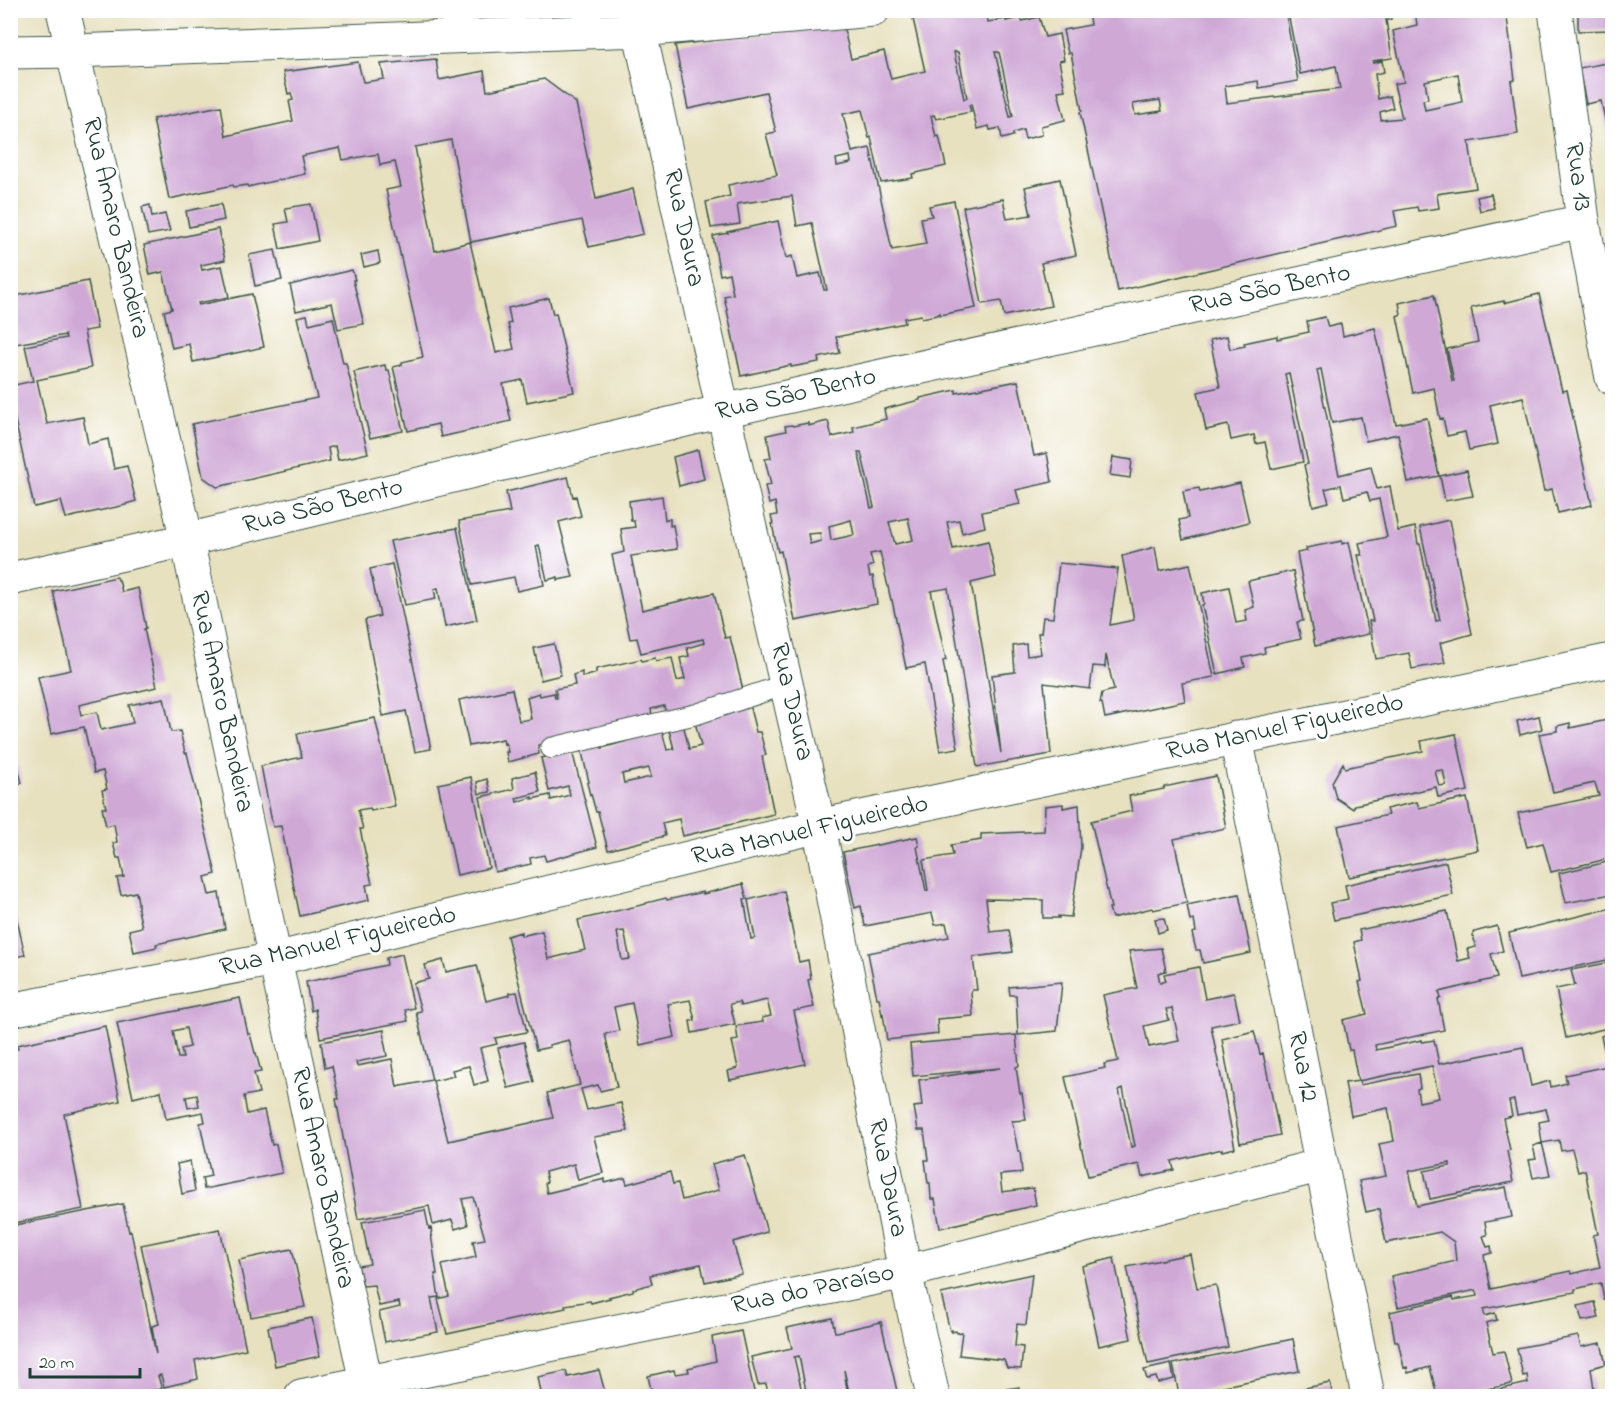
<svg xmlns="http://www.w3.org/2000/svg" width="1623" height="1407" viewBox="0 0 1623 1407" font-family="'Indie Flower',sans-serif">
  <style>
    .building { fill: #cfa8d6; fill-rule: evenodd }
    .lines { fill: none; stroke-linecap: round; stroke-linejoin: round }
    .lane-casing { stroke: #3d5649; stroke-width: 22 }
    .street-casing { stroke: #3d5649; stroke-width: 35 }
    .lane { stroke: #fff; stroke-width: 20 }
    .street { stroke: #fff; stroke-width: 33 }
    .labels { text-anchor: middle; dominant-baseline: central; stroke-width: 6; stroke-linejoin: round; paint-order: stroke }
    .street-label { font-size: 26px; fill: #1f3d34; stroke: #fff }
  </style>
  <rect width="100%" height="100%" fill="#fff"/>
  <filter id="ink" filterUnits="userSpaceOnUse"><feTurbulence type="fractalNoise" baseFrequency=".0167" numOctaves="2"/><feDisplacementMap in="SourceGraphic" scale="12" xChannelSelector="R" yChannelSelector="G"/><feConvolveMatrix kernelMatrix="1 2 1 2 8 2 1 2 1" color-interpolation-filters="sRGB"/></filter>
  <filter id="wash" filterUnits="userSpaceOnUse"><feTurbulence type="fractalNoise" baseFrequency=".008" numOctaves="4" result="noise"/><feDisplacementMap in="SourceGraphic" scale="24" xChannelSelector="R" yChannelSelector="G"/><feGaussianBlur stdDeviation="1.35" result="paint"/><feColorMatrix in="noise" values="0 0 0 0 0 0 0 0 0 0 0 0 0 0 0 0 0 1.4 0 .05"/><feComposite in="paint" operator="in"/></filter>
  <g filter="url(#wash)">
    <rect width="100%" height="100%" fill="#e7e1bf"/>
    <g id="blocks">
      <path class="building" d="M1088 10H1285L1298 81 1259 88 1258 81 1225 86 1227 103 1340 89 1336 66 1300 74 1288 13 1299 10H1390L1391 20H1386L1392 58 1373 61V63L1382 61 1384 72 1375 74 1378 99 1390 96 1393 108 1380 112 1381 120 1402 118 1394 84 1404 82 1393 31 1417 25 1415 10H1506L1515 80 1511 81 1518 134 1469 142 1476 188 1437 194 1439 208 1418 211 1417 207 1394 211 1397 226 1118 291 1082 121 1080 112 1082 111 1071 53H1068L1063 30 1090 25ZM1458 74 1462 102 1425 110 1423 100 1428 99 1425 81ZM1160 100 1162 111 1135 115 1133 104Z
        M1578 10H1612V30L1578 31Z
        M949 12 951 17 986 12 988 22 1006 19V21L1021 18 1022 21 1039 17 1045 37 1059 34 1064 60 1059 61 1065 90 1058 91 1065 120 1041 126 1042 135 1025 139 1023 130 1013 133V136L1002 139 1000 128 990 130 989 126 977 129 971 104 969 105 971 112 936 119 934 115 931 116 936 137 939 136 946 166 912 174 913 178 881 183 871 137 869 138 862 110 843 114 852 152 870 148 892 250 926 244 921 218 932 216 929 206 954 201 976 308 940 315V313L937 315 922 318 921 315 904 318 905 323 836 337 840 353 818 358 819 362 791 367V365L741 376 724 296 733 294 729 273 720 275 713 236 728 233 727 232 778 221 786 258 792 256 797 278 820 273 824 290H827L812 223 797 226 792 196 737 204 740 224 711 228 706 202 730 196 728 185 777 175 766 134 776 132 766 92 688 109 675 45 843 25 851 59 884 51 891 79 925 71 913 19ZM954 52H958L967 98 964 99ZM995 52H999L1013 116 1010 117ZM850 156 851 163 837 166 836 159Z
        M436 59 439 80 484 71 487 91 544 79 576 103 596 199 633 189 643 234 589 247 582 220 471 242 451 140 415 147 435 251 470 242 496 353 514 349 508 324 511 323 508 308 549 298 553 314 556 313 574 392 527 402 522 380 503 384 511 421 441 437 438 424 408 431 393 367 402 365V362L423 357 386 190 401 187 395 162 380 165 378 154 343 160 340 148 301 156 305 174 248 187 247 185 234 187 233 185 169 199 153 119 221 106 226 136 293 121 289 101 293 100 291 93 288 94 283 72 358 62 363 82H365L384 79 381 64Z
        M1612 62V148H1611L1601 101 1586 104 1579 68Z
        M1060 179 1076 255 1041 263 1051 306 1004 316 1001 301 982 304 963 207 1003 199 1007 219 1031 215 1025 187Z
        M1491 194 1494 208 1480 211 1477 197Z
        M221 204 224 220 189 227 186 211Z
        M311 204 318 241 280 249 275 224 288 222 285 208Z
        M150 205 152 217 165 214 170 231 148 235 142 207Z
        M218 229 225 260 201 265 202 270 222 266 229 297 198 303 199 305 252 294 264 347 193 362 189 344 172 348 164 311 172 309 163 272 150 275 144 245Z
        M275 250 282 280 255 286 249 255Z
        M378 251 380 263 364 267 361 255Z
        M352 270 355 280H353L364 324 338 329 332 303 296 311 290 285Z
        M88 281 97 329 84 331 91 368 37 380 47 424 83 417 88 444 108 439 114 469 127 466 136 501 126 504V505L66 518 61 501 34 507 10 397V386L33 381 25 346 66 338 65 335 10 345V297Z
        M1539 294 1562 391 1567 390 1592 505 1558 513 1552 489 1544 491 1523 397 1490 405 1498 444 1469 450 1465 432 1447 436 1443 418 1440 419 1434 388 1413 393 1397 316 1401 314 1399 303 1434 295 1452 381H1454L1447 349 1478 342 1471 308 1504 301V303Z
        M307 315 309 324 333 318 343 363H346L368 453 338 460 335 446 328 448 330 461 217 487 203 477 192 424 317 398 297 317Z
        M1325 317 1328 327 1341 324 1343 336 1375 328 1396 424 1427 418 1439 476 1408 482 1398 434 1366 441 1361 417 1332 423 1321 369 1317 370 1339 475 1371 467 1377 489 1390 486 1398 531 1415 527 1418 544H1420L1436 621 1440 620 1420 527 1449 520 1472 634 1440 643 1445 663 1412 669 1409 653 1376 659 1369 621H1373L1358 555H1362L1359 543 1387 537 1379 499 1370 501 1367 492 1344 498 1341 485 1325 489 1329 502 1313 506 1304 465 1308 464 1289 373 1285 374 1303 462 1271 469 1265 442 1256 444 1254 435 1231 440 1228 425 1206 430 1198 392 1220 387 1210 340 1227 336 1230 349 1245 346 1244 343 1277 336V339L1309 332 1307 321Z
        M385 365 386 370H389L403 431 370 438 354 372Z
        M1018 381 1034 456 1047 453 1052 482 1016 490 1020 504 982 512 985 527 962 533 959 520 947 522 953 549 988 541 996 577 971 583 1001 753 992 675 1015 672 1013 646 1026 644 1027 656 1041 654 1038 633H1041L1043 617 1053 618 1059 563 1118 569 1110 625 1134 620 1122 556 1155 547 1159 571 1190 564 1214 677 1182 683 1185 701 1105 718 1102 703H1100L1102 693 1114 690 1106 655 1105 667 1093 666 1090 689 1044 683 1051 754 977 767 948 588 931 591 946 660 943 661 958 748 940 751 925 664 906 668 892 600H891L880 552 870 554 873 565 868 567 870 577 873 576 877 604 795 621 781 551 778 552 772 524H773L771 516 777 515 775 502 769 504 765 486 771 485 765 459 771 458 767 435 786 431 785 426 792 425 793 426 808 423V426L828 421 832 437 854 432 853 427 886 419 884 409 920 400V398L956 390V393ZM858 452H861L874 507 871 508ZM908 518 913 540 895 544 889 522ZM851 520 854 535 831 540 829 526ZM820 533 821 541 810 544 808 534Z
        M698 450 704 479 679 486 673 457Z
        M1113 457 1132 460 1130 478 1110 475Z
        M1467 470 1473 496 1445 501 1440 476Z
        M568 477 573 497 576 496 581 516 559 522 573 577 558 580V577L547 580 539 545 536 546 544 585 517 591 514 577 472 585 459 521 510 512 506 492Z
        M1240 483 1249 522 1183 540 1179 520 1188 518 1183 491 1199 488 1200 492Z
        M662 496 665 520 670 519V526L673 525 677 549 631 556 642 610 714 593 725 638 730 637 745 698 667 718 664 706 651 709 653 722 625 725 538 745 539 754 508 762 506 752H508L506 743 504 744 503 739 469 746 459 700 512 689 519 721 531 719 527 697 539 693 540 696 554 693 555 698H557L555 689 575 685 573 675 582 672V677L594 674 596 673V669L641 659 642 661 655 658 656 661 672 658 677 681 685 679 680 658 689 656 687 648 704 643 703 639 641 653 637 638 630 639 612 555 624 552 621 529 635 527 634 521H631L629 501Z
        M457 528 477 620 445 627 438 588 434 589 436 599 405 605 390 541Z
        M1342 541V544L1349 542 1369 634 1315 646 1297 553 1307 551 1306 548Z
        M392 564 431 749 415 752 406 711 383 716 365 620 380 616 370 569Z
        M1293 571 1303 621 1297 622 1301 639 1264 647 1265 653 1243 658 1245 667 1217 674 1202 605 1204 604 1202 593 1229 587 1236 623 1247 621 1245 610 1254 607 1248 581Z
        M116 577 118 580H119L122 592 138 588 146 628 144 629 157 687 79 705 81 715 97 712 101 730 133 723 129 705 164 698 171 732 180 731 185 753H187L216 874 205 877 209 895 219 893 225 929 156 944 157 947 134 952 129 930 142 927 138 910V902L136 892 121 895 117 878 124 877 120 858H117L113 843 117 842 114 824 106 826 102 808H106L102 790 107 789 103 771 94 773 84 727 51 734 38 677 71 670 53 591Z
        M554 644 561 675 541 680 534 648Z
        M749 704 756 732H760L766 755 762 756 774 814 683 836 679 819 662 823 665 836 608 850 598 812H596L591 794 590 795 587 783 589 782 581 748 600 743 602 748 627 741 626 736 662 731 667 750 674 749 667 723 682 719 689 749 701 746 694 718ZM649 768 651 777 624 783 622 774Z
        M1539 716 1542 729 1520 735 1517 721Z
        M375 718 395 806 371 811 370 808 358 810 363 829H360L372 884 366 885 369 900 300 916 281 826 273 827 261 766 302 757 297 734Z
        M1612 719V858L1551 872 1543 843 1527 847 1518 813 1599 796 1595 783 1553 792 1539 734 1557 731V726L1570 723V728Z
        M1456 734 1468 791 1438 797 1436 787 1355 805 1353 809 1336 798 1332 782 1343 763 1345 768 1423 751 1421 741ZM1443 770 1446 785 1439 786 1435 771Z
        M572 751 597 847 546 861 544 855 530 858 531 864 495 872 480 797 514 789 512 778 535 772 540 792 516 798 517 802 532 797V799L550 795 551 800 570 795 568 786 549 791 541 758Z
        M17 764 22 783 10 785V765Z
        M1216 776 1226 828 1174 839 1187 903 1153 910 1152 908 1112 918 1109 908H1111L1091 821 1132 811 1129 796 1164 789V787Z
        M471 777 489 868 457 875 438 784Z
        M487 779 490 792 479 794 477 782Z
        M1467 798 1478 850 1349 877 1338 826 1388 815 1386 809 1417 802 1419 808Z
        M1063 804V808L1079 805 1081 847 1071 917 1058 916 1059 918H1043V900L986 899 990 932 1009 930 1013 952 973 957 977 990H972L971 993 973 1016 937 1019 938 1034 887 1040 883 1014 882 1015 879 998H877L868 953 949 937 946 923 935 925 932 913 865 926 861 906 855 908 843 852 917 837 919 846 917 847 926 891 928 890 923 860 953 855 951 845 981 840V834L1044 831 1045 806Z
        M1612 861V894L1566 903 1559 873Z
        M1446 862 1453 895 1334 920 1330 903 1348 899 1345 885Z
        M743 884 747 899H744L751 939 755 938 748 900 784 891 799 962 808 960 811 979 808 980 814 1007 794 1011 805 1064 730 1080 728 1071 738 1068 732 1041 738 1040 736 1026 763 1022 762 1018 771 1016 767 1000 741 1006 739 1002 730 1004 735 1024 692 1033 690 1021 695 1020 690 1000 668 1004 675 1037 640 1045 632 1003 614 1007 619 1031 605 1034 617 1087 600 1091 598 1085 581 1089 587 1110 621 1103 628 1131 594 1137 603 1173 578 1180 574 1164 545 1172 547 1182 545 1183 547 1193 605 1179V1183L625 1178 627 1184 670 1172 673 1184 678 1183 682 1200 719 1190 712 1164 745 1155 767 1232 733 1242 742 1274 705 1282 701 1264 650 1275 652 1284 633 1289V1291L609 1297 610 1298 591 1303 590 1301 565 1305 566 1308 447 1334 438 1299 449 1296 442 1265 476 1257 473 1241 485 1239 473 1197 462 1199 468 1225 455 1229 452 1220 433 1225 429 1206 358 1219 336 1099H339L332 1066 325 1068 321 1042 384 1030 385 1039 384 1040 387 1056 356 1062 357 1066 392 1059 397 1087 432 1080 416 1012 421 1011 413 983 429 979 425 965 443 960 446 972 477 965 486 1001 510 995 509 993 517 992 527 1032 495 1038 497 1044 480 1048 488 1081 474 1085 469 1066 452 1070 454 1076 433 1081 448 1141 553 1118 547 1093 580 1085 569 1040 549 1045 550 1047 536 1050 507 936 521 932V936L542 931 548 959 585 950 578 920 646 904V903L666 898 667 900 703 892V894ZM624 931 630 959 622 960 617 932Z
        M11 893 25 955 10 958V894Z
        M1239 894 1251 953 1203 963 1200 950H1196L1192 933 1196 932 1194 920 1190 921 1187 905Z
        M1612 908V959L1519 979 1509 933Z
        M1447 911 1458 961 1470 958 1467 949 1476 947 1473 935 1474 932 1497 926 1503 951 1491 954 1497 978 1439 992 1441 998 1438 999 1444 1030 1375 1045 1376 1050 1422 1040V1042L1434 1040 1439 1064 1523 1047 1531 1086 1550 1081 1551 1087 1567 1083 1565 1075 1612 1065V1194L1609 1195 1610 1199H1612V1298L1604 1300 1601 1283 1575 1289V1292L1483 1309 1485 1316 1495 1313 1497 1320 1486 1323 1493 1353 1504 1351 1512 1384 1452 1396H1437L1430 1367 1408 1373 1407 1367 1404 1368 1398 1341H1395L1390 1312 1453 1297 1454 1300 1478 1296 1477 1292 1476 1290 1398 1307 1391 1276 1456 1261 1454 1242 1440 1232 1386 1243 1379 1209 1366 1212 1359 1181 1386 1176 1379 1144 1394 1141 1388 1108 1351 1116 1345 1083 1359 1081 1360 1085 1418 1074 1420 1088 1417 1089 1419 1102 1439 1098 1432 1066 1358 1081 1352 1050H1349L1343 1020 1367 1014 1359 982 1362 981 1354 942 1361 940 1359 930ZM1514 1100 1517 1115 1546 1109 1549 1120 1539 1122 1542 1143 1559 1140 1561 1151 1572 1149 1578 1172 1585 1170 1598 1234 1593 1235 1600 1267 1572 1274 1570 1271 1491 1289 1484 1255 1492 1253 1491 1246 1487 1247 1483 1236 1487 1235 1485 1222 1512 1217 1506 1187 1417 1206 1409 1171 1450 1163V1166L1424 1171 1430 1199 1513 1182 1507 1151 1510 1150 1503 1118 1512 1116 1509 1101Z
        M1164 918 1167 930 1158 933 1155 919Z
        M1161 948 1166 971 1158 973 1160 983 1166 981 1164 974 1199 967 1205 999 1234 993 1240 1020 1211 1026 1235 1148 1222 1151V1149L1172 1161 1174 1170 1142 1177 1139 1164 1088 1176 1065 1077 1105 1068 1104 1064 1118 1061 1103 995 1137 988 1129 951ZM1172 1008 1179 1041 1149 1047 1144 1026 1169 1020 1166 1009ZM1123 1088 1135 1146 1131 1147 1119 1090Z
        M402 954 414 1008 405 1010 408 1021 320 1038 315 1009 311 1011 306 982 387 965 386 958Z
        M1612 962V1027L1566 1038 1556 989 1575 985 1571 970Z
        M1062 982 1057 1031 1018 1035 1016 995H1010L1009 987Z
        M240 998 248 1034H250L255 1053H256L261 1072 254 1073 259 1093 244 1096 247 1114 264 1110 272 1145 276 1144 282 1173 204 1189 202 1178 211 1176 200 1123 205 1122 203 1112 166 1119 161 1091 133 1098 117 1023ZM186 1028 190 1047 181 1049 183 1058H178L173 1031ZM197 1095 199 1106 188 1108 186 1097Z
        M105 1026 120 1101 64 1114 83 1209 10 1224V1051L18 1049 17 1045Z
        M1612 1030V1061L1607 1063 1601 1036 1607 1034 1606 1032Z
        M1254 1031 1260 1054 1263 1053 1280 1135 1240 1143 1222 1039Z
        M1016 1035 1019 1066 1016 1067 1020 1093H1022L1026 1120 1012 1121 1018 1151H1020L1022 1173 1000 1175 1002 1192 1033 1188 1036 1205 940 1228 935 1199H931L930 1183H928L925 1160H928L924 1130H918L914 1107 922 1106 919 1080 1000 1068 913 1076 910 1044Z
        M524 1042 534 1082 508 1088 498 1048Z
        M1542 1143 1550 1175 1533 1178 1529 1160 1536 1159 1533 1146Z
        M190 1161 195 1191 182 1194 177 1164Z
        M123 1204 129 1232 131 1231 156 1354 152 1326 159 1324 141 1245 220 1229 246 1349 195 1360 198 1379 164 1387 161 1375 158 1376 162 1389 126 1396H35L34 1391 16 1395 10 1368V1226Z
        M425 1210 429 1229 431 1228 432 1235 431 1234 437 1274H435L439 1297 431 1298 438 1332 385 1342 379 1312 400 1307 399 1302 379 1306 374 1285 363 1286 358 1266 370 1264 362 1222Z
        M292 1249 305 1307 251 1317 239 1260Z
        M1190 1254 1197 1288 1216 1285 1228 1347 1148 1364 1127 1267Z
        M1114 1258 1131 1339 1099 1346 1082 1266Z
        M1032 1274 1026 1325 1017 1324 1015 1346 1023 1347 1021 1369 1007 1368 1004 1360 959 1355 962 1332 957 1333 956 1331 952 1332V1330L950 1331 941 1294Z
        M1595 1302 1599 1318 1582 1321 1578 1306Z
        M312 1318 320 1356 275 1366 268 1327Z
        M832 1318 835 1332H837L881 1322 897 1391 872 1396H850L844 1370 848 1396H807L799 1356 794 1357 803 1396H769L766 1384 758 1385 751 1357 792 1348 787 1328Z
        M741 1331 755 1396H645L652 1394 648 1376 674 1370 675 1374 689 1372 688 1368 716 1361 712 1337Z
        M1578 1336 1581 1347 1601 1343 1606 1364 1591 1368 1595 1396H1472L1528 1383 1527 1375 1523 1376 1517 1348Z
        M1293 1339 1299 1371 1179 1395 1173 1364Z
        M1171 1364 1174 1379 1158 1383 1156 1377 1147 1379 1144 1370Z
        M599 1370 606 1396H524L541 1392 538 1377 566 1371 568 1377Z
        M1330 1383 1333 1396H1271V1395Z
        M1019 1387 1018 1396H961L960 1395Z"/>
    </g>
  </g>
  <g filter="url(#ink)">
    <use href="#blocks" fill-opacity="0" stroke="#3d5649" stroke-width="1.5"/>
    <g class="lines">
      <g class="lane-casing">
        <path id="lane" d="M551 748 697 714 787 684"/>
      </g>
      <g class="street-casing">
        <path id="street" d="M63 10 187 540 275 959 369 1396
          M635 10 723 411 819 826 905 1272 933 1396
          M1555 10 1583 221 1612 378
          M10 52 73 51 639 30 873 10
          M10 579 187 540 723 411 1583 221
          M1236 738 1368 1396
          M10 1010 275 959 819 826 1612 660
          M301 1396 905 1272 1322 1165"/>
      </g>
      <use href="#lane" class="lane"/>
      <use href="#street" class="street"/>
    </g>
  </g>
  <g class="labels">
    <g class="street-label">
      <text transform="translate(1577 177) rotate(82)">Rua 13</text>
      <text transform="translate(115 228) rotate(77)">Rua Amaro Bandeira</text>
      <text transform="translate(683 228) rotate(78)">Rua Daura</text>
      <text transform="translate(1270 290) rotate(-12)">Rua São Bento</text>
      <text transform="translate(796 395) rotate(-13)">Rua São Bento</text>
      <text transform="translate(323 507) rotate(-14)">Rua São Bento</text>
      <text transform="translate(221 702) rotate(78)">Rua Amaro Bandeira</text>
      <text transform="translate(791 702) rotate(77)">Rua Daura</text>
      <text transform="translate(1285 728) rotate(-12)">Rua Manuel Figueiredo</text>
      <text transform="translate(810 831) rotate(-13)">Rua Manuel Figueiredo</text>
      <text transform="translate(338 942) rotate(-13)">Rua Manuel Figueiredo</text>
      <text transform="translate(1302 1067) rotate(79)">Rua 12</text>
      <text transform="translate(322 1178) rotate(78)">Rua Amaro Bandeira</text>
      <text transform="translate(887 1178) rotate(79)">Rua Daura</text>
      <text transform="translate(813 1290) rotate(-12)">Rua do Paraíso</text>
    </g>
  </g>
  <rect width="1623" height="1407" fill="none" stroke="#fff" stroke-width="36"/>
  <path d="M30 1368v9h110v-9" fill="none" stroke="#1f3d34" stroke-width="3"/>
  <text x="39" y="1368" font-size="18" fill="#1f3d34" stroke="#ffffff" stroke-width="4.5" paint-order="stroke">20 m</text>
</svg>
